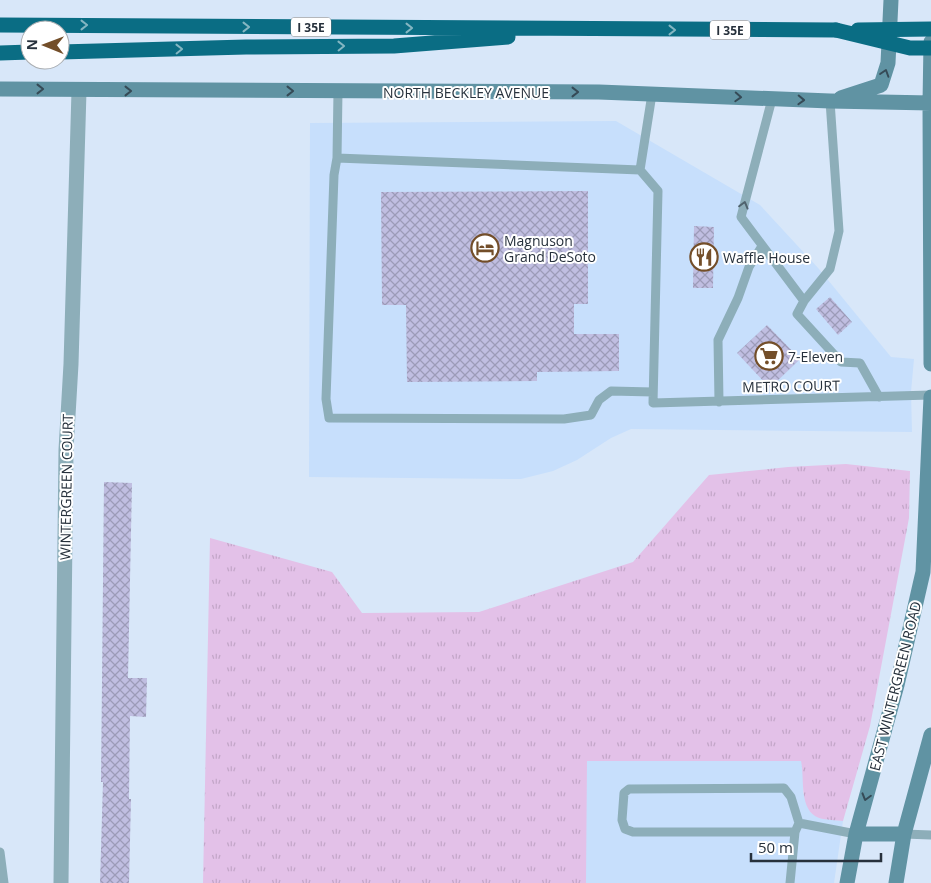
<svg xmlns="http://www.w3.org/2000/svg" width="931" height="883" viewBox="0 0 931 883" font-family="'Open Sans',sans-serif">
  <style>
    .built { fill: #c7dffc }
    .grass { fill: url(#grass-tufts) }
    .building { fill: url(#building-cross-hatch) }
    .lines { fill: none; stroke-linecap: round; stroke-linejoin: round }
    .lane { stroke: #8daeb9; stroke-width: 9 }
    .street { stroke: #8daeb9; stroke-width: 15 }
    .secondary { stroke: #6093a3; stroke-width: 15 }
    .highway { stroke: #0a6d84; stroke-width: 15 }
    .highway-bridge { stroke: #0a6d84; stroke-width: 15 }
    .oneway { stroke: #84b6c2 }
    .oneway2 { stroke: #354a56 }
    .oneway3 { stroke: #50636e }
    .labels { text-anchor: middle; dominant-baseline: central; stroke-width: 4; stroke-linejoin: round; paint-order: stroke }
    .shield { fill: #fff; stroke: #686f76; stroke-width: 1 }
    .shield-label { font-size: 12px; font-weight: bold; fill: #27313c }
    .street-label { font-size: 14px; fill: #27313c; stroke: #fff }
    .poi-label { font-size: 14px; fill: #27313c; stroke: #fff; text-anchor: start }
  </style>
  <defs>
    <pattern id="grass-tufts" width="24" height="20" patternUnits="userSpaceOnUse" patternTransform="scale(1.25)"><rect width="24" height="20" fill="#e3c1e8"/><path d="M3 7l-1-3M5 7V3M7 7l1-3M15 17l-1-3M17 17v-4M19 17l1-3" fill="none" stroke="#c3a6c8"/></pattern>
    <pattern id="building-cross-hatch" width="8" height="8" patternUnits="userSpaceOnUse" patternTransform="scale(1.25)"><rect width="8" height="8" fill="#c0bee1"/><path d="M0 0l8 8M0 8l8-8" fill="none" stroke="#9c9bb8"/></pattern>
  </defs>
  <rect width="100%" height="100%" fill="#d8e7f9"/>
  <path class="built" d="M616 121 760 205 819 269 891 357 914 359 911 392 912 432 631 429 611 438 577 460 553 471 521 479 309 477 310 123Z
    M586 761H802L804 776 803 793 819 818 843 821 834 883H586Z"/>
  <path class="grass" d="M846 464 910 471 909 518 870 726 843 821C836 820 826 820 819 818 798 810 805 778 801 761H587L586 883H203L210 538 332 572 362 613 479 612 633 562 709 475 788 467Z"/>
  <path class="building" d="M588 191V304H574V334H619V371L537 372V381L407 382 406 305H382L381 192Z
    M694 226 714 227 713 288H693Z
    M830 297 852 322 838 335 816 309Z
    M767 325 800 359 770 388 737 353Z
    M104 482 132 483 128 678H147L146 717 130 716 129 799H131L129 883H100L103 782H101Z"/>
  <g class="lines">
    <path class="lane" d="M338 91 337 158 640 170 652 94
      M772 99 741 217 804 301
      M830 101 839 231 830 269 804 301 797 314 841 362 860 363 879 397
      M337 158 334 175 326 399 329 418 564 419 591 415 599 400 611 391 653 392
      M640 170 658 191 653 403 931 395
      M719 402 718 340 738 298 749 267 762 246
      M795 832H633L625 829 622 820 624 793 629 789 784 788 791 797 799 823
      M904 834 931 835
      M0 852 4 883
      M790 883 795 832 799 823 856 834"/>
    <path class="street" d="M61 883 66 450 71 364 79 91"/>
    <path class="secondary" d="M931 42 930 103 931 364
      M0 89 599 92 830 101 931 103
      M841 98 881 85 888 63 891 0
      M856 834H904
      M847 883 856 834 897 685 923 572 931 397
      M896 883 904 834 931 735"/>
    <path class="highway" d="M0 25 836 30
      M60 52 246 47 394 46 508 37
      M0 53 30 52"/>
    <path class="highway-bridge" d="M836 30 910 48H931
      M858 30 931 29"/>
  </g>
  <defs><path id="oneway-chevron" d="M-2-3.5L2.5 0L-2 3.5" fill="none" stroke-width="1.6" stroke-linecap="round" stroke-linejoin="round" transform="scale(1.25)"/></defs>
  <g class="oneway">
    <use href="#oneway-chevron" transform="translate(84 25)"/>
    <use href="#oneway-chevron" transform="translate(246 27)"/>
    <use href="#oneway-chevron" transform="translate(409 28)"/>
    <use href="#oneway-chevron" transform="translate(672 30)"/>
    <use href="#oneway-chevron" transform="translate(341 46) rotate(-1)"/>
    <use href="#oneway-chevron" transform="translate(179 49) rotate(-1)"/>
  </g>
  <g class="oneway2">
    <use href="#oneway-chevron" transform="translate(885 73) rotate(-72)"/>
    <use href="#oneway-chevron" transform="translate(40 89)"/>
    <use href="#oneway-chevron" transform="translate(128 91)"/>
    <use href="#oneway-chevron" transform="translate(290 91)"/>
    <use href="#oneway-chevron" transform="translate(575 92)"/>
    <use href="#oneway-chevron" transform="translate(738 97) rotate(3)"/>
    <use href="#oneway-chevron" transform="translate(801 100) rotate(2)"/>
    <use href="#oneway-chevron" transform="translate(866 797) rotate(106)"/>
  </g>
  <use class="oneway3" href="#oneway-chevron" transform="translate(744 205) rotate(-75)"/>
  <defs>
    <g id="hotel-ring" transform="scale(1.4375)"><circle r="9.5" fill="#fff" stroke="#734e29" stroke-width="1.5"/><path d="M-6-4.5h1.5V1H6V5H4.5V3h-9V5H-6ZM-4 0a1.8 1.8 0 1 1 3.6 0ZM.5 0V-2.5h3Q6-2.5 6 0Z" fill="#734e29"/></g>
    <g id="restaurant-ring" transform="scale(1.4375)"><circle r="9.5" fill="#fff" stroke="#734e29" stroke-width="1.5"/><path d="M-5-6h1v4h1v-4h1v4h1v-4h1v5L-1.5 .5V6h-2V.5L-5-1ZM5-6V6H3V1.5H1.5Q1.5-4 5-6Z" fill="#734e29"/></g>
    <g id="supermarket-ring" transform="scale(1.4375)"><circle r="9.5" fill="#fff" stroke="#734e29" stroke-width="1.5"/><path d="M-6-5.5h2.5l.6 2H6L4.5 2H-2.5L-4.4-4H-6ZM-1.5 3.2a1.3 1.3 0 1 0 .1 0ZM3 3.2a1.3 1.3 0 1 0 .1 0Z" fill="#734e29"/></g>
  </defs>
  <g fill-rule="evenodd">
    <use href="#hotel-ring" x="485" y="248"/>
    <use href="#restaurant-ring" x="704" y="257"/>
    <use href="#supermarket-ring" x="769" y="356"/>
  </g>
  <g class="labels">
    <g class="shield">
      <rect x="291" y="17.5" width="40" height="19" rx="4"/>
      <rect x="710" y="20.5" width="40" height="19" rx="4"/>
    </g>
    <g class="shield-label">
      <text x="311" y="27">I 35E</text>
      <text x="730" y="30">I 35E</text>
    </g>
    <g class="street-label">
      <text x="466" y="92">NORTH BECKLEY AVENUE</text>
      <text transform="translate(791 386) rotate(-1)">METRO COURT</text>
      <text transform="translate(66 487) rotate(-89)">WINTERGREEN COURT</text>
      <text transform="translate(895 686) rotate(-76)">EAST WINTERGREEN ROAD</text>
    </g>
    <g class="poi-label">
      <text x="504" y="240">Magnuson<tspan x="504" dy="16">Grand DeSoto</tspan></text>
      <text x="723" y="257">Waffle House</text>
      <text x="788" y="356">7-Eleven</text>
    </g>
  </g>
  <g transform="translate(45 45) rotate(271)"><circle r="24" fill="#ffffff" stroke="#a9adb1"/>
  <path d="M0-4L9 19L0 12L-9 19Z" fill="#734e29"/>
  <text y="-8" font-size="14" font-weight="bold" text-anchor="middle" fill="#27313c">N</text>
  </g>
  <path d="M751 853v8h130v-8" fill="none" stroke="#27313c" stroke-width="2.5"/>
  <text x="758" y="853" font-size="15" fill="#27313c" stroke="#ffffff" stroke-width="4" paint-order="stroke">50 m</text>
</svg>
